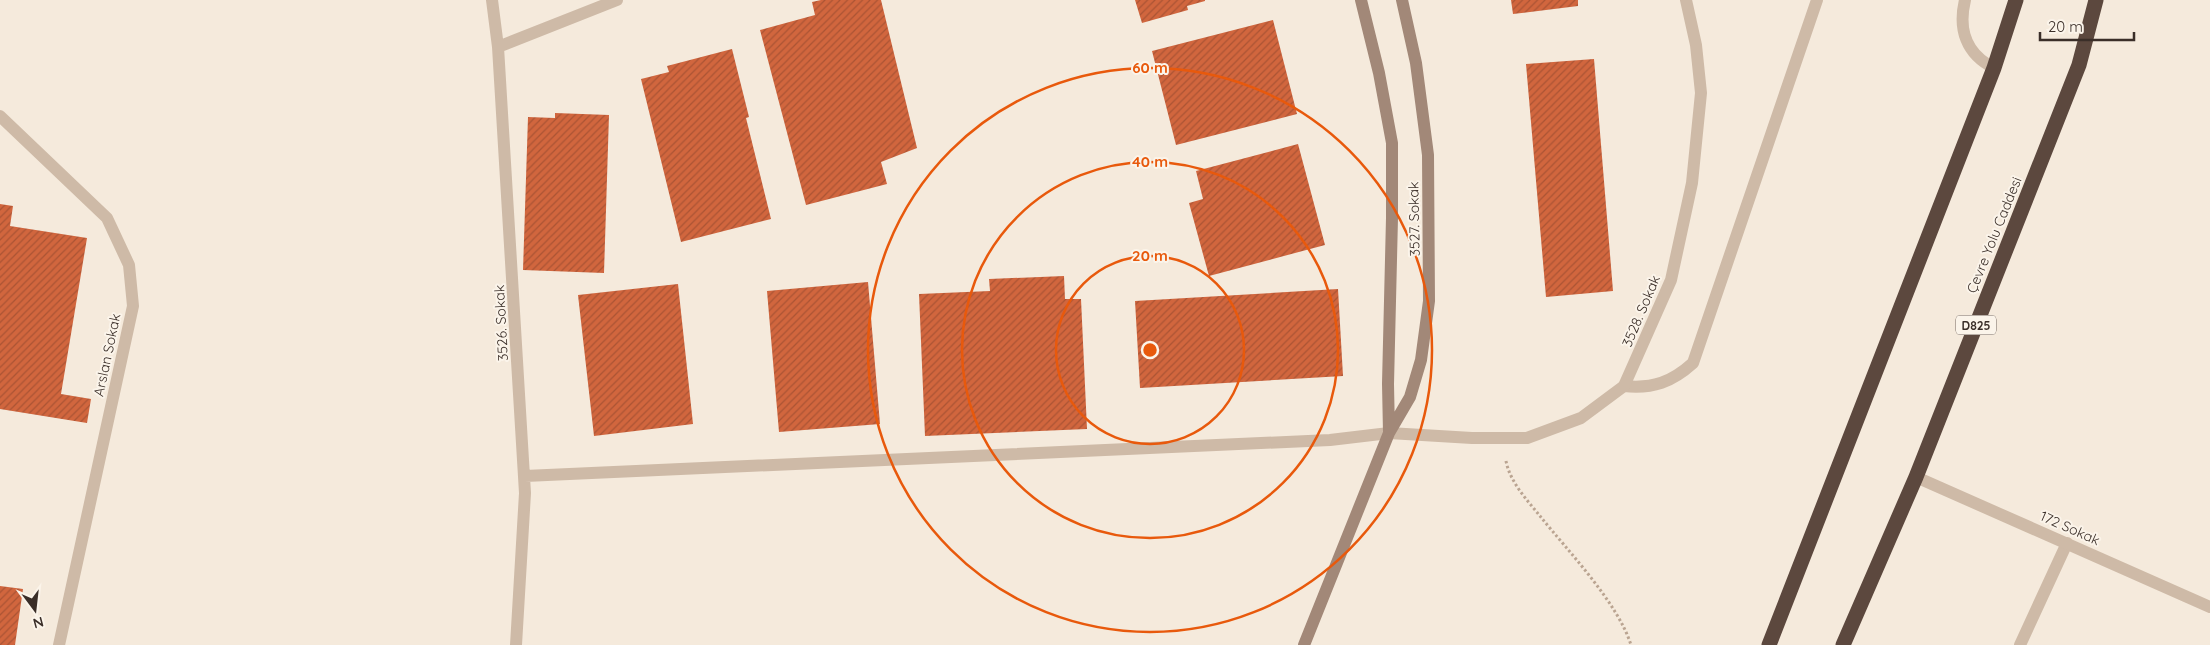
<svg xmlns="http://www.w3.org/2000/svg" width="2210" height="645" viewBox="0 0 2210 645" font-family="Quicksand,sans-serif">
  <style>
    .building { fill: url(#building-hatch) }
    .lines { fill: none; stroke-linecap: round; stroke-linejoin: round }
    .path { stroke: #baa491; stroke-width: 3; stroke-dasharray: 2.5 2.5; stroke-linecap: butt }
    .lane { stroke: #cebaa7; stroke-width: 12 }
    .street { stroke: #cebaa7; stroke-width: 12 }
    .secondary { stroke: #a28878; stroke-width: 12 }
    .highway { stroke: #5c483e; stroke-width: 15 }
    .ring { fill: none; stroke: #e8590c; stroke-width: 2.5 }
    .labels { text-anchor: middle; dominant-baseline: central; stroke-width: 4; stroke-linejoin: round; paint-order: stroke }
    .shield { fill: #fbf4ea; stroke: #746962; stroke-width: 1 }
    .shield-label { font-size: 12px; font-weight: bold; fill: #3a2e28 }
    .street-label { font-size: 14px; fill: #3a2e28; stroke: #fbf4ea }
    .centre { fill: #e8590c; stroke: #fbf4ea; stroke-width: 2.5 }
    .ring-label { font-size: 15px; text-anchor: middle; font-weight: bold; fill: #e8590c; stroke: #fbf4ea; stroke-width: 4; stroke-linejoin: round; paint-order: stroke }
  </style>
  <defs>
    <pattern id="building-hatch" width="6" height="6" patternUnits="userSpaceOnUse" patternTransform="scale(1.25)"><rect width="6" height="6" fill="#d1663e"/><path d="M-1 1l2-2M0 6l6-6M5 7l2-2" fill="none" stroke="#ab5434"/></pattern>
  </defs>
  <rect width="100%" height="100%" fill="#f5eadc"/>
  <path class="building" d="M821 0H881L917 148 881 162 887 184 806 205 760 30 815 15 812 2Z
    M1135 0H1205V1L1187 6 1188 10 1142 23Z
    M1511 0H1578V6L1513 14Z
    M1273 20 1297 114 1176 145 1152 51Z
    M732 49 749 117 746 118 771 219 681 242 641 79 669 72 667 66Z
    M1594 59 1613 291 1546 297 1526 64Z
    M555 113 609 115 604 273 523 270 528 117 555 118Z
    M1298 144 1325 245 1209 276 1189 203 1203 199 1196 171Z
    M0 204 13 206 10 226 87 238 61 394 91 399 87 423 0 409Z
    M1064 276 1065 299H1081L1087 429 925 436 919 294 990 291 989 279Z
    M868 282 880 424 779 432 767 291Z
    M678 284 693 424 594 436 578 295Z
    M1338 289 1343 376 1140 388 1135 301Z
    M0 586 23 589 15 645H0Z"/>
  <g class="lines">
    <path class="path" d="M1506 461C1510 482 1527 500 1540 516 1568 551 1618 603 1631 645"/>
    <path class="lane" d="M1965 0C1958 29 1966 54 1994 68
      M1624 386C1653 389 1672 382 1693 363L1817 0
      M2020 645 2067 543"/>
    <path class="street" d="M492 0 498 47 525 493 516 645
      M498 47 617 0
      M0 116 107 218 129 265 133 306 59 645
      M525 476 1330 440 1389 433 1472 438H1527L1581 418 1624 386 1671 280 1692 183 1701 93 1696 45 1686 0
      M1916 477 2210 607"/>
    <path class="secondary" d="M1361 0 1379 73 1392 143V218L1388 384 1389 433
      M1304 645 1389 433 1410 397 1421 360 1429 301 1428 155 1416 63 1402 0"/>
    <path class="highway" d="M1769 645 1994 68 2016 0
      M1843 645 1916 477 2079 65 2096 0"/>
  </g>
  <g class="ring">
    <circle cx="1150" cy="350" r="94"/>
    <circle cx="1150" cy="350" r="188"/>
    <circle cx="1150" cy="350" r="282"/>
  </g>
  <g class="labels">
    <rect class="shield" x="1956" y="315.5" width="40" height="19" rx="4"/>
    <g class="shield-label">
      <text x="1976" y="325">D825</text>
    </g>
    <g class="street-label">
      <text transform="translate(1414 219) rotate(-91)">3527. Sokak</text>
      <text transform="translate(1994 235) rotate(-68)">Çevre Yolu Caddesi</text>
      <text transform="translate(1641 311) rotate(-67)">3528. Sokak</text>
      <text transform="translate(501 323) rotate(-93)">3526. Sokak</text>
      <text transform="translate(107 355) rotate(-78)">Arslan Sokak</text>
      <text transform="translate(2070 528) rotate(24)">172 Sokak</text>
    </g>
  </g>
  <circle cx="1150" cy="350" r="8" class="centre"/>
  <g class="ring-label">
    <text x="1150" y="73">60 m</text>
    <text x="1150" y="167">40 m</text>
    <text x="1150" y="261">20 m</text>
  </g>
  <g transform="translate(35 610) rotate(165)" stroke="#fbf4ea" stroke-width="4" paint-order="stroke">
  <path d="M0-4L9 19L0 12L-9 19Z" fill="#3a2e28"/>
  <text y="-8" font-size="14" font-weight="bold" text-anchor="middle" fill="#3a2e28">N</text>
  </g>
  <path d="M2040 32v8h94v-8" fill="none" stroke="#3a2e28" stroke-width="2.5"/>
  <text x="2048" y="32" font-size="15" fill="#3a2e28" stroke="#fbf4ea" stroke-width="4" paint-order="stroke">20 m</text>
</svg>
